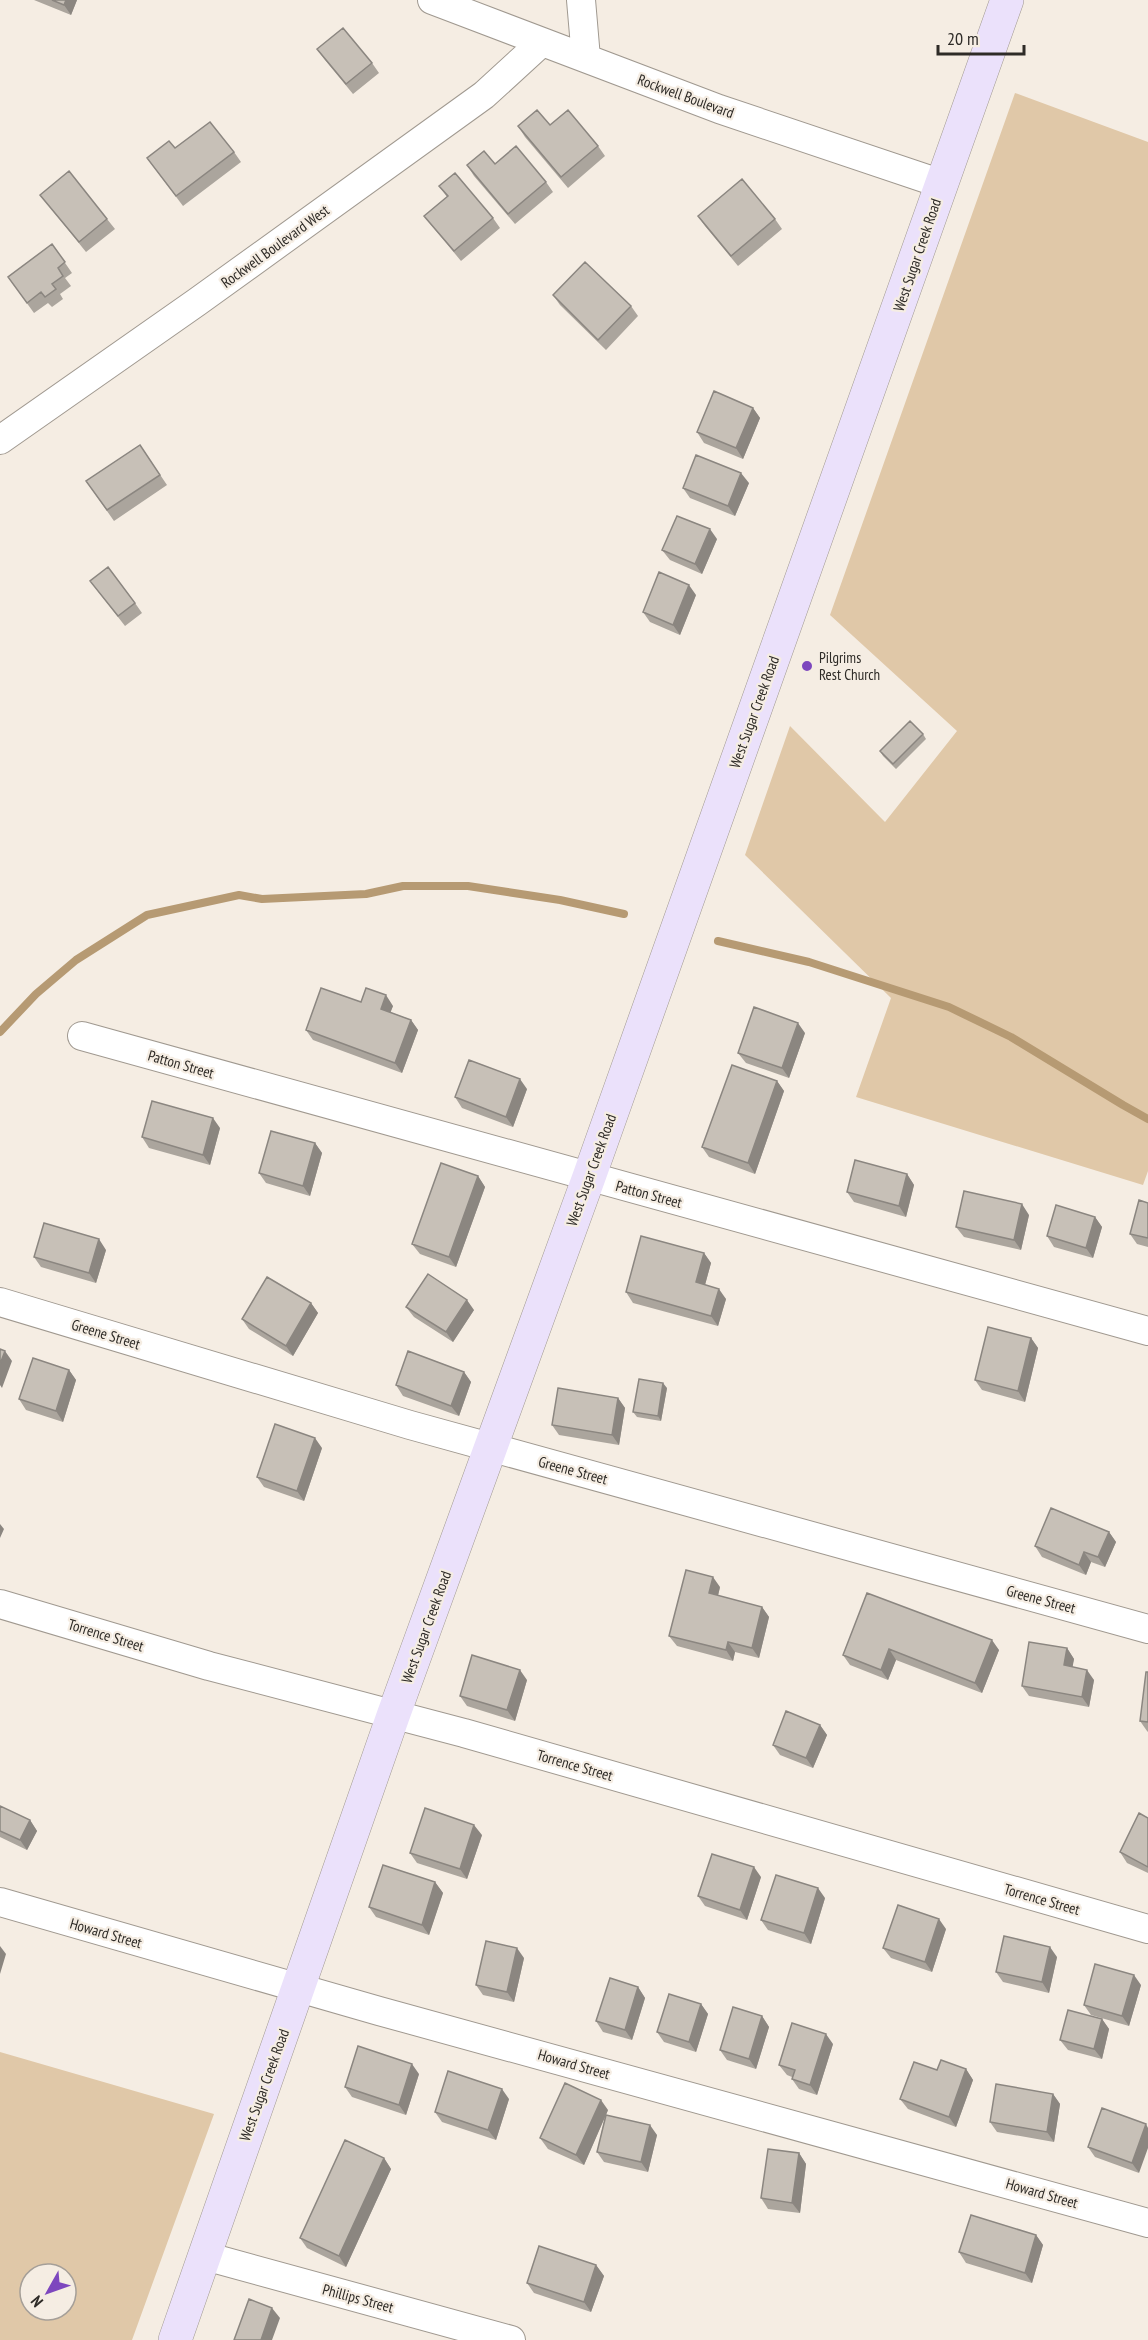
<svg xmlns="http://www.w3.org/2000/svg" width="1148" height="2340" viewBox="0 0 1148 2340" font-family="'PT Sans Narrow',sans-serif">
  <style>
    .green { fill: #e0c8a8; fill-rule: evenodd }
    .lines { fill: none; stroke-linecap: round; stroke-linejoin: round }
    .stream { stroke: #b69a73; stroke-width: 8 }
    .street-casing { stroke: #a09990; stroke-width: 30 }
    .secondary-casing { stroke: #a09990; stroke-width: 34 }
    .street { stroke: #fff; stroke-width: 28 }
    .secondary { stroke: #ebe1fb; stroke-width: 33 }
    .wall { fill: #aba59d }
    .shaded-wall { fill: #8b8680 }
    .building { fill: #c7c0b7; stroke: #8b8680; stroke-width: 1.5 }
    .poi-dot { fill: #7d47be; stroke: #f5ede3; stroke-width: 2 }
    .labels { text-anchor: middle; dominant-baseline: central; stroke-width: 4.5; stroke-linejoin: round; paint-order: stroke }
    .street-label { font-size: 15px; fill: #2e2b27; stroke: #f5ede3 }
    .poi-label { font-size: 15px; fill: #2e2b27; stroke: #f5ede3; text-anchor: start }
  </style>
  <rect width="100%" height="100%" fill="#f5ede3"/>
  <path class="green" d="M1015 93 1148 142V1171L1143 1185 856 1097 891 998 745 855 790 726 885 822 957 731 830 615Z
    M0 2052 214 2114 132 2340H0ZM30 2274H66V2310H30Z"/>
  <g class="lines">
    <path class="stream" d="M718 941 809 962 949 1007 1011 1037 1123 1105 1148 1119
      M0 1032 36 994 76 960 147 915 239 895 262 899 366 894 403 886H468L560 900 624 914"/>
    <g class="street-casing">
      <path id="street" d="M432 0 719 109 942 184
        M581 0 586 58
        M0 440 197 302 484 95 542 42
        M82 1036 1148 1331
        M0 1302 410 1425 1148 1629
        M0 1604 209 1666 464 1733 1148 1929
        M0 1902 379 2011 1148 2223
        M205 2256 511 2340"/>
    </g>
    <g class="secondary-casing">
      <path id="secondary" d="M175 2340 393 1716 589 1177 1007 0"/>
    </g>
    <use href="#street" class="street"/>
    <use href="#secondary" class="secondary"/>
  </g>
  <path class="wall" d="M34 0H77L71 15Z
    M317 49 372 63 379 73 353 94 325 60Z
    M550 125 598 146 605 156 568 188 525 137 518 126Z
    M175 148 234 152 241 162 183 206 147 158Z
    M495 164 546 182 553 192 515 224 474 176 467 165Z
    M439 186 493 218 500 228 461 261 432 226 424 216 447 197Z
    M40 195 107 219 115 229 86 252Z
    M698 216 775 219 782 229 738 266 705 226Z
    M52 244 72 273 65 278 71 286 60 294 63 299 52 307 48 303 34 313 8 277Z
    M553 295 631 306 638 316 606 350 560 305Z
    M753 408 760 418 743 459 704 443 697 432Z
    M140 445 167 485 114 521 86 481Z
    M749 483 735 516 690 498 683 488Z
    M717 539 702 574 670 560 662 550Z
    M90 581 135 603 142 613 125 626Z
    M696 595 680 635 650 622 643 612Z
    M923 734 926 739 896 769 883 756 880 751Z
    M361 1002 393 1006 390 1012 411 1020 418 1030 402 1073 313 1040 306 1030Z
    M805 1033 789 1078 746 1063 738 1053Z
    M777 1081 784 1091 755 1174 709 1157 702 1147Z
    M527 1089 513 1127 462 1108 455 1097Z
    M220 1128 210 1165 149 1148 142 1137Z
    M315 1143 322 1153 310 1196 266 1183 259 1173Z
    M907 1174 914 1185 906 1217 854 1202 847 1192Z
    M478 1176 485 1187 456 1267 420 1254 412 1244Z
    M1148 1203V1247L1137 1244 1130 1234Z
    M1029 1215 1021 1250 964 1237 956 1227Z
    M1095 1217 1102 1227 1093 1258 1054 1247 1047 1236Z
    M106 1250 96 1283 41 1267 34 1257Z
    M704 1253 711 1263 705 1285 726 1299 718 1326 633 1303 626 1292Z
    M311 1303 318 1313 293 1356 249 1329 242 1319Z
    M406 1307 474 1310 453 1342 414 1317Z
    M1031 1338 1038 1348 1025 1402 982 1390 975 1380Z
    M69 1370 76 1380 63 1422 26 1410 19 1399Z
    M464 1372 471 1382 459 1416 403 1396 396 1385Z
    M667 1388 661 1421 637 1417 633 1412Z
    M618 1398 625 1408 619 1445 559 1435 552 1425Z
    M322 1448 304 1501 264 1487 257 1477Z
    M1109 1532 1116 1542 1105 1567 1091 1562 1086 1575 1042 1557 1035 1546Z
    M720 1587 718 1596 762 1607 769 1617 759 1658 735 1652 733 1661 677 1646 669 1636Z
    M867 1593 999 1650 982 1693 896 1660 888 1680 850 1665 843 1655Z
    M1067 1648 1074 1659 1072 1667 1094 1680 1089 1707 1029 1696 1022 1686Z
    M1148 1672V1732L1147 1731 1140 1721Z
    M527 1680 515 1721 467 1706 460 1696Z
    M820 1725 827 1735 813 1768 780 1755 773 1745Z
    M0 1806 30 1820 37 1831 27 1850 0 1837Z
    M1148 1818V1873L1127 1863 1120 1852Z
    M482 1835 467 1879 417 1863 410 1853Z
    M761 1877 747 1920 705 1906 698 1896Z
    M435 1882 443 1893 429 1935 376 1917 369 1907Z
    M825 1898 811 1944 768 1930 761 1920Z
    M946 1929 932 1972 891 1958 883 1948Z
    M1057 1957 1049 1993 1003 1982 996 1972Z
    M524 1958 514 2002 483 1995 476 1985Z
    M1141 1985 1129 2026 1091 2015 1084 2005Z
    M638 1987 645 1998 632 2040 603 2032 596 2021Z
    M701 2004 708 2014 696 2052 664 2042 657 2032Z
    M762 2016 769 2027 756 2069 727 2060 720 2050Z
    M1102 2019 1109 2029 1102 2059 1068 2050 1060 2040Z
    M833 2044 817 2095 799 2089 792 2079V2077L787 2075 779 2065Z
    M966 2069 973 2080 956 2127 908 2109 900 2099 937 2070Z
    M419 2074 406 2115 352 2097 345 2087Z
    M1053 2094 1060 2104 1054 2142 997 2132 990 2122Z
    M509 2099 496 2140 442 2122 435 2112Z
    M1102 2108 1139 2173 1095 2157 1088 2147Z
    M608 2110 606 2115 657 2135 648 2172 604 2162 597 2152 605 2117 584 2165 548 2149 540 2138Z
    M799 2153 806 2164 800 2213 768 2209 761 2198Z
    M384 2158 391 2169 346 2267 307 2248 300 2238Z
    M1036 2235 1043 2245 1032 2283 966 2263 959 2252Z
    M596 2265 604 2276 591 2312 534 2293 527 2283Z"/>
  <path class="shaded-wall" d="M66 0H77L71 15 64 5Z
    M753 408 760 418 743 459 736 448Z
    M741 473 749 483 735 516 728 506Z
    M710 529 717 539 702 574 695 564Z
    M689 585 696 595 680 635 673 625Z
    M386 995 393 1006 388 1019 381 1009Z
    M411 1020 418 1030 402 1073 395 1063Z
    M798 1023 805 1033 789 1078 782 1068Z
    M520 1079 527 1089 513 1127 506 1117Z
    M777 1081 784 1091 755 1174 748 1163Z
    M213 1118 220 1128 210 1165 203 1155Z
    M315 1143 322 1153 310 1196 303 1186Z
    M907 1174 914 1185 906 1217 899 1206Z
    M478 1176 485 1187 456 1267 449 1257Z
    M1022 1204 1029 1215 1021 1250 1014 1240Z
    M1095 1217 1102 1227 1093 1258 1086 1248Z
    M99 1239 106 1250 96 1283 89 1273Z
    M704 1253 711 1263 703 1292 696 1282Z
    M719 1289 726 1299 718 1326 711 1316Z
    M467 1300 474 1310 453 1342 446 1332Z
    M311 1303 318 1313 293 1356 286 1346Z
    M1031 1338 1038 1348 1025 1402 1018 1391Z
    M5 1351 12 1361 2 1388 0 1385V1364Z
    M69 1370 76 1380 63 1422 56 1411Z
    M464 1372 471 1382 459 1416 451 1406Z
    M663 1383 667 1388 661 1421 658 1416Z
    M618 1398 625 1408 619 1445 612 1435Z
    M315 1438 322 1448 304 1501 297 1491Z
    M0 1524 4 1529 0 1538Z
    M1109 1532 1116 1542 1105 1567 1098 1557Z
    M1084 1552 1091 1562 1086 1575 1079 1565Z
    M713 1577 720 1587 716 1603 709 1593Z
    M762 1607 769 1617 759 1658 752 1648Z
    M992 1640 999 1650 982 1693 975 1683Z
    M728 1642 735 1652 733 1661 726 1650Z
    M1067 1648 1074 1659 1071 1676 1064 1665Z
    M889 1649 896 1660 888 1680 881 1670Z
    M520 1670 527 1680 515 1721 507 1710Z
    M1087 1670 1094 1680 1089 1707 1082 1697Z
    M820 1725 827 1735 813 1768 806 1758Z
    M30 1820 37 1831 27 1850 20 1840Z
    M474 1825 482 1835 467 1879 460 1869Z
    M754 1867 761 1877 747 1920 740 1910Z
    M435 1882 443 1893 429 1935 422 1925Z
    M818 1888 825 1898 811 1944 804 1933Z
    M939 1919 946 1929 932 1972 925 1962Z
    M0 1946 6 1954 0 1974Z
    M1050 1947 1057 1957 1049 1993 1042 1982Z
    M517 1948 524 1958 514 2002 507 1992Z
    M1134 1975 1141 1985 1129 2026 1122 2016Z
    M638 1987 645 1998 632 2040 625 2030Z
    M701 2004 708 2014 696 2052 689 2042Z
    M762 2016 769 2027 756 2069 749 2059Z
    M1102 2019 1109 2029 1102 2059 1094 2049Z
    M826 2034 833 2044 817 2095 810 2085Z
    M412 2064 419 2074 406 2115 399 2105Z
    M966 2069 973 2080 956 2127 949 2117Z
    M502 2089 509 2099 496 2140 488 2130Z
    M1053 2094 1060 2104 1054 2142 1047 2132Z
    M601 2100 608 2110 584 2165 576 2155Z
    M1146 2124 1148 2128V2148L1139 2173 1132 2163Z
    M650 2125 657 2135 648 2172 641 2162Z
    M799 2153 806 2164 800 2213 792 2203Z
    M384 2158 391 2169 346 2267 339 2256Z
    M1036 2235 1043 2245 1032 2283 1025 2273Z
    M596 2265 604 2276 591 2312 584 2302Z
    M272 2308 280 2318 272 2340H261Z"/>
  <path class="building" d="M52 0H66L64 5Z
    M343 28 372 63 346 84 317 49Z
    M537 110 550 125 568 110 598 146 561 177 518 126Z
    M210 122 234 152 176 196 147 158 169 141 175 148Z
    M516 146 546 182 508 214 467 165 484 151 495 164Z
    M69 171 107 219 79 242 40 195Z
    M455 173 493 218 454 251 424 216 448 196 439 186Z
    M742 179 775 219 731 256 698 216Z
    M52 244 65 262 58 268 63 276 52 284 56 289 45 297 41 292 27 303 8 277Z
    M585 262 631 306 598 340 553 295Z
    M714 391 753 408 736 448 697 432Z
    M140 445 160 475 107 510 86 481Z
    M696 455 741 473 728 506 683 488Z
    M677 516 710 529 695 564 662 550Z
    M108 567 135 603 118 616 90 581Z
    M659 572 689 585 673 625 643 612Z
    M910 721 923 734 893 764 880 751Z
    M321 988 361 1002 366 988 386 995 381 1009 411 1020 395 1063 306 1030Z
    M754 1007 798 1023 782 1068 738 1053Z
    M469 1060 520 1079 506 1117 455 1097Z
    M732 1065 777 1081 748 1163 702 1147Z
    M152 1101 213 1118 203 1155 142 1137Z
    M271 1131 315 1143 303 1186 259 1173Z
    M855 1160 907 1174 899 1206 847 1192Z
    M441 1163 478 1176 449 1257 412 1244Z
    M964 1191 1022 1204 1014 1240 956 1227Z
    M1139 1200 1148 1203V1238L1130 1234Z
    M1056 1205 1095 1217 1086 1248 1047 1236Z
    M44 1223 99 1239 89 1273 34 1257Z
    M641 1236 704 1253 696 1282 719 1289 711 1316 626 1292Z
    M428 1274 467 1300 446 1332 406 1307Z
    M267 1277 311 1303 286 1346 242 1319Z
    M988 1327 1031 1338 1018 1391 975 1380Z
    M0 1349 5 1351 0 1364Z
    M408 1351 464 1372 451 1406 396 1385Z
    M33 1358 69 1370 56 1411 19 1399Z
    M639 1379 663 1383 658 1416 633 1412Z
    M558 1388 618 1398 612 1435 552 1425Z
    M275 1424 315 1438 297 1491 257 1477Z
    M1051 1508 1109 1532 1098 1557 1084 1552 1079 1565 1035 1546Z
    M686 1570 713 1577 709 1593 762 1607 752 1648 728 1642 726 1650 669 1636Z
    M867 1593 992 1640 975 1683 889 1649 881 1670 843 1655Z
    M1029 1642 1067 1648 1064 1665 1087 1670 1082 1697 1022 1686Z
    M472 1655 520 1670 507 1710 460 1696Z
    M1146 1672H1148V1722L1140 1721Z
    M786 1711 820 1725 806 1758 773 1745Z
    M0 1806 30 1820 20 1840 0 1831Z
    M425 1808 474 1825 460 1869 410 1853Z
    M1139 1813 1148 1818V1867L1120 1852Z
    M712 1854 754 1867 740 1910 698 1896Z
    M383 1865 435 1882 422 1925 369 1907Z
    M776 1875 818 1888 804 1933 761 1920Z
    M898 1905 939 1919 925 1962 883 1948Z
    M1004 1936 1050 1947 1042 1982 996 1972Z
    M486 1941 517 1948 507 1992 476 1985Z
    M1095 1964 1134 1975 1122 2016 1084 2005Z
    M610 1978 638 1987 625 2030 596 2021Z
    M669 1994 701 2004 689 2042 657 2032Z
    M733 2007 762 2016 749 2059 720 2050Z
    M1068 2010 1102 2019 1094 2049 1060 2040Z
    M792 2023 826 2034 810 2085 792 2079 795 2070 779 2065Z
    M358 2046 412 2064 399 2105 345 2087Z
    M941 2060 966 2069 949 2117 900 2099 914 2062 937 2070Z
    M448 2071 502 2089 488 2130 435 2112Z
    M565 2083 601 2100 576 2155 540 2138Z
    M996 2084 1053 2094 1047 2132 990 2122Z
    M1102 2108 1146 2124 1132 2163 1088 2147Z
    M606 2115 650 2125 641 2162 597 2152Z
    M345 2140 384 2158 339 2256 300 2238Z
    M768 2149 799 2153 792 2203 761 2198Z
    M971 2215 1036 2235 1025 2273 959 2252Z
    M539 2246 596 2265 584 2302 527 2283Z
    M249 2299 272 2308 261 2340H234Z"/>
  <circle class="poi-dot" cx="807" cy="666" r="6"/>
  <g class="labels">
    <g class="street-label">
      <text transform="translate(686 96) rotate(20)">Rockwell Boulevard</text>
      <text transform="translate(275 246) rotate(-36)">Rockwell Boulevard West</text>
      <text transform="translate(917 255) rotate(-71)">West Sugar Creek Road</text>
      <text transform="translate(754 712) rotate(-70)">West Sugar Creek Road</text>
      <text transform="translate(181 1064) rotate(16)">Patton Street</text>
      <text transform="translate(591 1170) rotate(-70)">West Sugar Creek Road</text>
      <text transform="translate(649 1194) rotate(15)">Patton Street</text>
      <text transform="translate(106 1334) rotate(17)">Greene Street</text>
      <text transform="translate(573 1470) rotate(15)">Greene Street</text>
      <text transform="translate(1041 1599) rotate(15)">Greene Street</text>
      <text transform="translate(426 1627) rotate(-70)">West Sugar Creek Road</text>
      <text transform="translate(106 1635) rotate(17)">Torrence Street</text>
      <text transform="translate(575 1765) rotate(16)">Torrence Street</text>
      <text transform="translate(1042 1899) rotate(16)">Torrence Street</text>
      <text transform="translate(106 1933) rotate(16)">Howard Street</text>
      <text transform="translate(574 2064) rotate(16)">Howard Street</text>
      <text transform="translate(264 2085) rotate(-70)">West Sugar Creek Road</text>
      <text transform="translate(1042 2193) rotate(16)">Howard Street</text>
      <text transform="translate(358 2298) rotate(15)">Phillips Street</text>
    </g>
    <g class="poi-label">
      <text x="819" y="657">Pilgrims<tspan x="819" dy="17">Rest Church</tspan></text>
    </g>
  </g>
  <g transform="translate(48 2292) rotate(230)"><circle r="28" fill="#f5ede3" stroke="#a59f98" stroke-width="1.5"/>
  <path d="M0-4.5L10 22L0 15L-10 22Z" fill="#7d47be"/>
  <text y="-9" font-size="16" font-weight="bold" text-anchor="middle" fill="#2e2b27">N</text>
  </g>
  <path d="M938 45v9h86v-9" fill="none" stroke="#2e2b27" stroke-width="3"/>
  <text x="947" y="45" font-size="18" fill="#2e2b27" stroke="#f5ede3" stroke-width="4.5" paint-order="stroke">20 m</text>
</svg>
